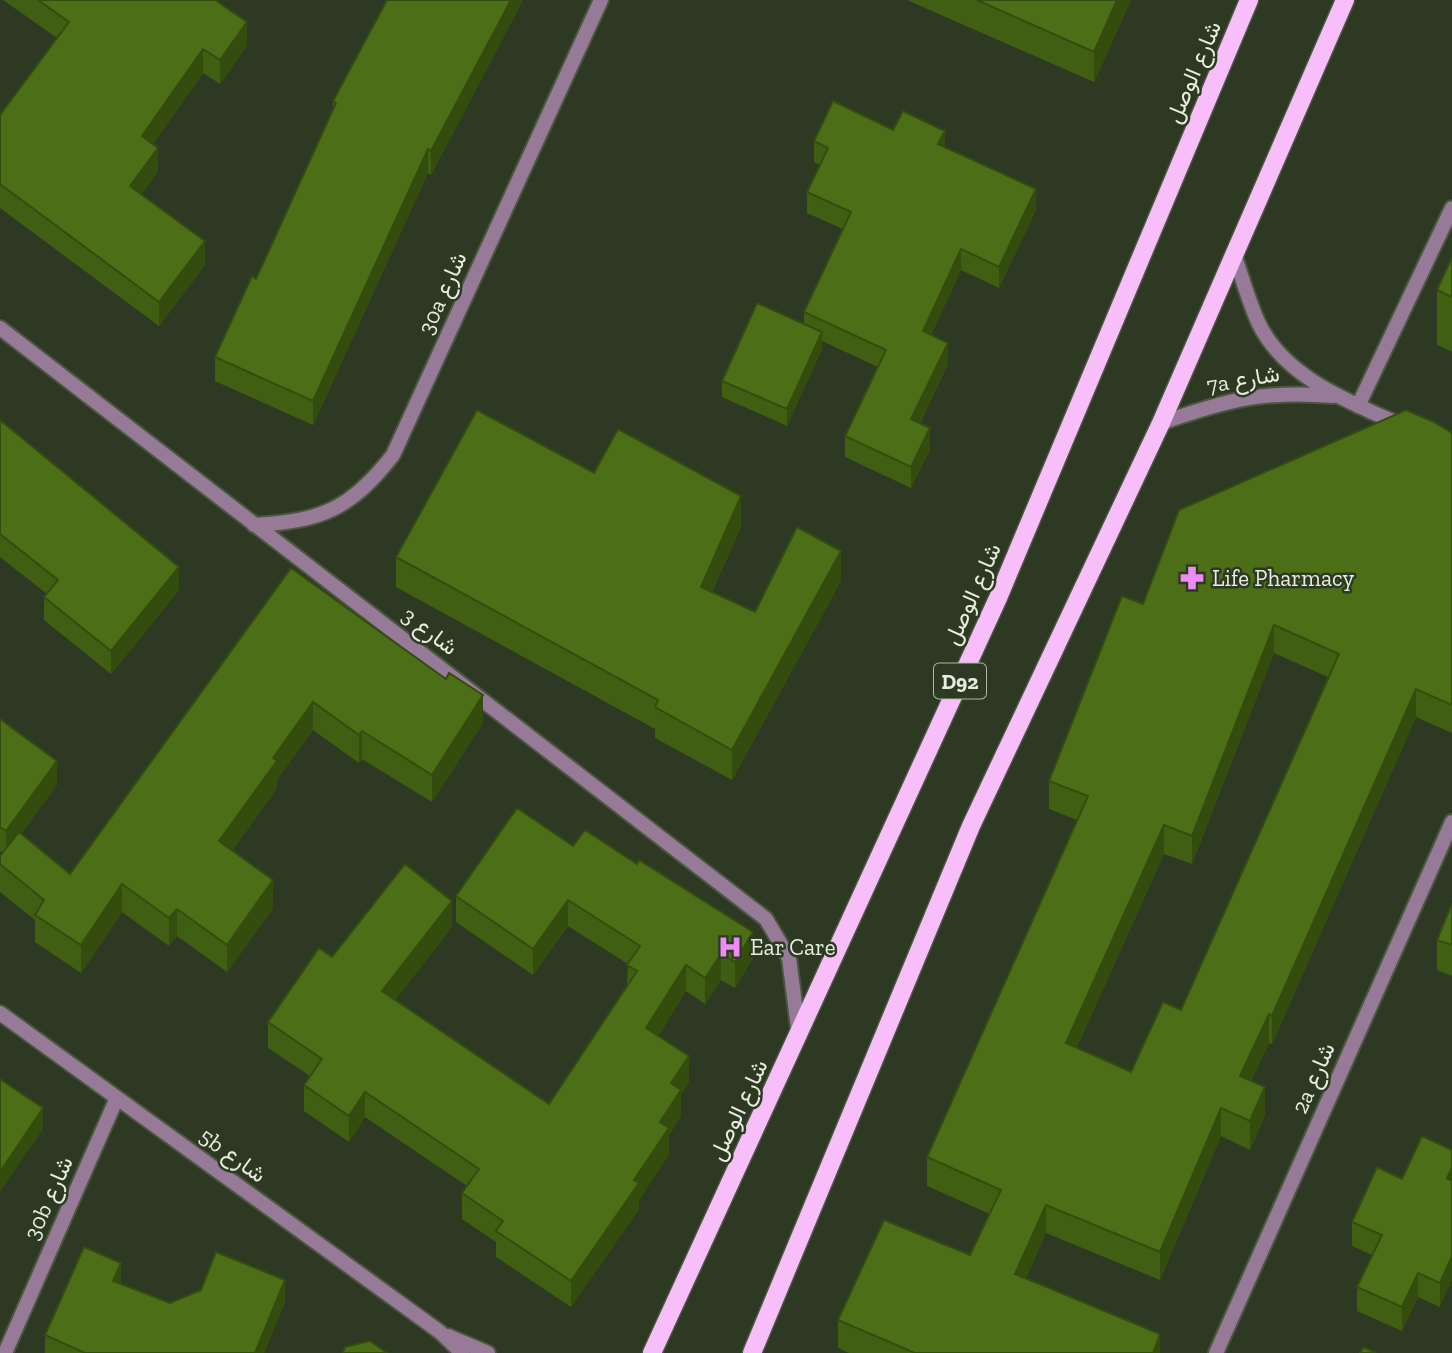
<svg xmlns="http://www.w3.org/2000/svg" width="1452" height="1353" viewBox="0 0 1452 1353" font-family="'Zilla Slab',Vazirmatn,serif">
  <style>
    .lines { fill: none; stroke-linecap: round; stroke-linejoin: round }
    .minor-casing { stroke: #4b5641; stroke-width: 18 }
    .tertiary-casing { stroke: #4b5641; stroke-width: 18 }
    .primary-casing { stroke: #4b5641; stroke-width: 21 }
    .minor { stroke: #967a97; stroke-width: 14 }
    .tertiary { stroke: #967a97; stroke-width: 14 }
    .primary { stroke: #f8befa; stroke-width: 18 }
    .wall { fill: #405f13; fill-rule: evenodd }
    .shaded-wall { fill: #344d0f }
    .building { fill: #4b6e16; stroke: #344d0f; stroke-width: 2; fill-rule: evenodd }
    .labels { text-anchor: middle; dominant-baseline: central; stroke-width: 5; stroke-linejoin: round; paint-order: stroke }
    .shield { fill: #2e3923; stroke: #aeb7a7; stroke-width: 2 }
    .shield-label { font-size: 21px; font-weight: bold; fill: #e5eddf }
    .street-label { font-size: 23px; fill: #e5eddf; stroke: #2e3923 }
    .poi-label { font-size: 23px; fill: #e5eddf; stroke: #2e3923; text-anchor: start }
  </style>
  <rect width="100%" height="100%" fill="#2e3923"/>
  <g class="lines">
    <g class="minor-casing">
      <path id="minor" d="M1235 257C1243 280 1249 303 1259 324 1286 379 1351 402 1403 426
        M0 328 766 919 789 958 799 1035
        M1358 406 1452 208
        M1161 423C1227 400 1263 390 1334 396
        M254 525C321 521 350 510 393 455L601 0
        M5 1353 116 1100
        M1216 1353 1452 822"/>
    </g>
    <g class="tertiary-casing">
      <path id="tertiary" d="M0 1013 440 1332 462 1353
        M448 1336 488 1353"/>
    </g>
    <g class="primary-casing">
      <path id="primary" d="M652 1353 998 598 1249 0
        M752 1353 971 826 1161 423 1345 0"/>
    </g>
    <use href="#minor" class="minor"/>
    <use href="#tertiary" class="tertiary"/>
    <use href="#primary" class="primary"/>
  </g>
  <path class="wall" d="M3 0H215L247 46 220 84 203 73 153 144 158 172 141 194 205 265 159 326 0 208V115L57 38Z
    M387 0H523L431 175 428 173 313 425 215 381V357L256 279 333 110V101Z
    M907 0H1131L1094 82Z
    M893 130 945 147 1036 210 999 288 961 270 931 335 948 364 920 423 930 450 911 488 845 457V436L878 367 822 341V349L787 426 722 397V381L804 324V312L843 229 807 213V192L820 165 814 162V141Z
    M1452 257V352L1437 345V290Z
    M0 420 179 590 111 674 44 620V597L47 594 0 557Z
    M1452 433V733L1416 717 1272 1044 1269 1043 1251 1081 1265 1115 1250 1150 1221 1136 1160 1280 1046 1233 1026 1278 1160 1353H849L838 1348V1320L970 1255 990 1214 927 1186V1157L1077 820 1049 809V781L1143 604ZM1274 653 1328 677 1181 1010 1131 1072 1077 1047 1164 854 1192 864Z
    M594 473 741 527 712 592 755 612 841 581 732 780 655 738V729L396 587V557Z
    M291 568 483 723 432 802 362 759 359 763 313 730 277 780V788L232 851 273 908 227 972 177 936 169 946 122 912 81 973 35 942V920L0 892V856L3 853 0 851V719L57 785 21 834 70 874Z
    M573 846 753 958 735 988 721 980 705 1004 686 991 658 1036 689 1082 681 1094V1116L669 1135V1154L639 1200V1209L571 1307 496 1257V1242L462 1219V1193L467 1186 365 1117 349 1142 304 1111V1085L310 1076 268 1048V1022L332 957 452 927 395 1000 549 1104 627 985 628 964 568 926 533 975 456 922V896Z
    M1452 903V976L1437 970V940Z
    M1452 1150 1440 1307 1418 1297 1402 1331 1357 1311V1287L1372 1255 1352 1246V1222L1402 1179Z
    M121 1284 170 1303 285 1302 264 1353H45V1335Z"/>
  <path class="shaded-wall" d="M511 0H523L431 175V151Z
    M1117 0H1131L1094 82V52Z
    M247 22V46L220 84V60Z
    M203 49V73L142 160V136Z
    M945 131V152L938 144Z
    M158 148V172L130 210V186Z
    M428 149V173L313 425V401Z
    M1036 189V210L999 288V267Z
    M205 241V265L159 326V302Z
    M961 249V270L923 353V331Z
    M822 332V349L787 426V409Z
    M948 343V364L911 440V419Z
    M930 428V450L911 488V467Z
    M741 496V527L701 617V587Z
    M841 551V581L732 780V750Z
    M179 567V590L111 674V651Z
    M1274 625V653L1192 864V836Z
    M1416 689V717L1272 1044V1016Z
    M483 695V723L432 802V775Z
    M313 702V730L277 780V788L219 869V841L273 758Z
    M362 731V759L359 763V735Z
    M57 761V785L6 855V831Z
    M1164 825V854L1066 1071V1043Z
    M273 880V908L227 972V945Z
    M122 884V912L81 973V945Z
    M568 900V926L533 975V949Z
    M452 901V927L382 1017V991Z
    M177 909V936L169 946V918Z
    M753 932V958L735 988V962Z
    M721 954V980L705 1004V978Z
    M686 965V991L646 1054V1028Z
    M1269 1014V1043L1240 1104V1076Z
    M689 1056V1082L681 1094V1116L669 1135V1154L639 1200V1209L571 1307V1281L634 1180 660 1122 671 1083Z
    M1265 1087V1115L1250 1150V1121Z
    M365 1092V1117L349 1142V1116Z
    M43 1108V1129L0 1192V1172Z
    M1221 1108V1136L1160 1280V1252Z
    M1452 1168V1192L1447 1178Z
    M1046 1205V1233L1015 1303V1274Z
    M1452 1256V1280L1440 1307V1283Z
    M121 1263V1285L113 1281Z
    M1418 1273V1297L1402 1331V1307Z
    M285 1280V1302L264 1353H255Z
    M1160 1334V1353H1153Z"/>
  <path class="building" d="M38 0H215L247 22 220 60 203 49 142 136 158 148 130 186 205 241 159 302 0 184V115L69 22Z
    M387 0H511L431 151 428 149 313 401 215 357 252 276 256 279 336 103 333 101Z
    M977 0H1117L1094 52Z
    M833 101 893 130 903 111 945 131 938 144 1036 189 999 267 961 249 923 331 948 343 911 419 930 428 911 467 845 436 886 350 804 312 851 212 807 192 828 148 814 141Z
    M1452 257V297L1437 290Z
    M757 303 822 332 787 409 722 381Z
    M477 410 594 473 618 429 741 496 701 587 755 612 797 527 841 551 732 750 655 707 658 700 396 557Z
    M1406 410 1434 422 1452 433V705L1416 689 1272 1016 1269 1014 1240 1076 1265 1087 1250 1121 1221 1108 1160 1252 1046 1205 1015 1274 1160 1334 1153 1353H915L838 1320 884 1220 970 1255 1001 1190 927 1157 1088 796 1049 781 1122 596 1143 604 1179 510ZM1274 625 1339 654 1181 1010 1163 1002 1131 1072 1066 1043 1164 825 1192 836Z
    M0 420 179 567 111 651 44 597 58 580 0 534Z
    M291 568 446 679 449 673 483 695 432 775 362 731 359 735 313 702 273 758 277 761 219 841 273 880 227 945 177 909 169 918 122 884 81 945 35 915 44 900 0 864V856L19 832 70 874Z
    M0 719 57 761 6 831 0 827Z
    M517 808 573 846 585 830 637 864 639 860 753 932 735 962 721 954 705 978 686 965 646 1028 689 1056 671 1083 681 1090 660 1122 669 1128 634 1180 639 1183 571 1281 496 1231 503 1221 462 1193 479 1169 365 1092 349 1116 304 1085 322 1059 268 1022 319 948 332 957 405 864 452 901 382 991 549 1104 637 971 627 965 640 946 568 900 533 949 456 896Z
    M1452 903V945L1437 940Z
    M0 1079 43 1108 0 1172Z
    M1422 1136 1452 1150V1168L1447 1178 1452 1181V1256L1440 1283 1418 1273 1402 1307 1357 1287 1382 1235 1352 1222 1377 1167 1402 1179Z
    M84 1247 121 1263 113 1281 170 1303 201 1290 216 1252 285 1280 255 1353H85L45 1335Z
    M370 1341 387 1353H343L345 1347Z
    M1363 1347 1376 1353H1360Z"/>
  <defs>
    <g id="pharmacy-bare" transform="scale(1.89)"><path d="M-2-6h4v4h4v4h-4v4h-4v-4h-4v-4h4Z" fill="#f08bf6" stroke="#2e3923" stroke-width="2.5" paint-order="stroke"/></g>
    <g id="hospital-bare" transform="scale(1.89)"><path d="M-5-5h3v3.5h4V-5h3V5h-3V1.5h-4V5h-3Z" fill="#f08bf6" stroke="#2e3923" stroke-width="2.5" paint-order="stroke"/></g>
  </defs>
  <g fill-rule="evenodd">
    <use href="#pharmacy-bare" x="1192" y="578"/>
    <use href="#hospital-bare" x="730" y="947"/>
  </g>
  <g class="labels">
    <rect class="shield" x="934" y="663.5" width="52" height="35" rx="5"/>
    <g class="shield-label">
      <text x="960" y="681">D92</text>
    </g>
    <g class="street-label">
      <text transform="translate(1193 72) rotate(-67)">شارع الوصل</text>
      <text transform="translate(442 293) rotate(-66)">30a شارع</text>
      <text transform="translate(1243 379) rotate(-10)">7a شارع</text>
      <text transform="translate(972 594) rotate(-66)">شارع الوصل</text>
      <text transform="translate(430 631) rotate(37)">شارع 3</text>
      <text transform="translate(1313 1078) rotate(-66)">2a شارع</text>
      <text transform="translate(738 1110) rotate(-65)">شارع الوصل</text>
      <text transform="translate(233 1155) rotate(36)">5b شارع</text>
      <text transform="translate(48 1198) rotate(-66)">30b شارع</text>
    </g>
    <g class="poi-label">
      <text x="1212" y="578">Life Pharmacy</text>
      <text x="750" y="947">Ear Care</text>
    </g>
  </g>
</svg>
